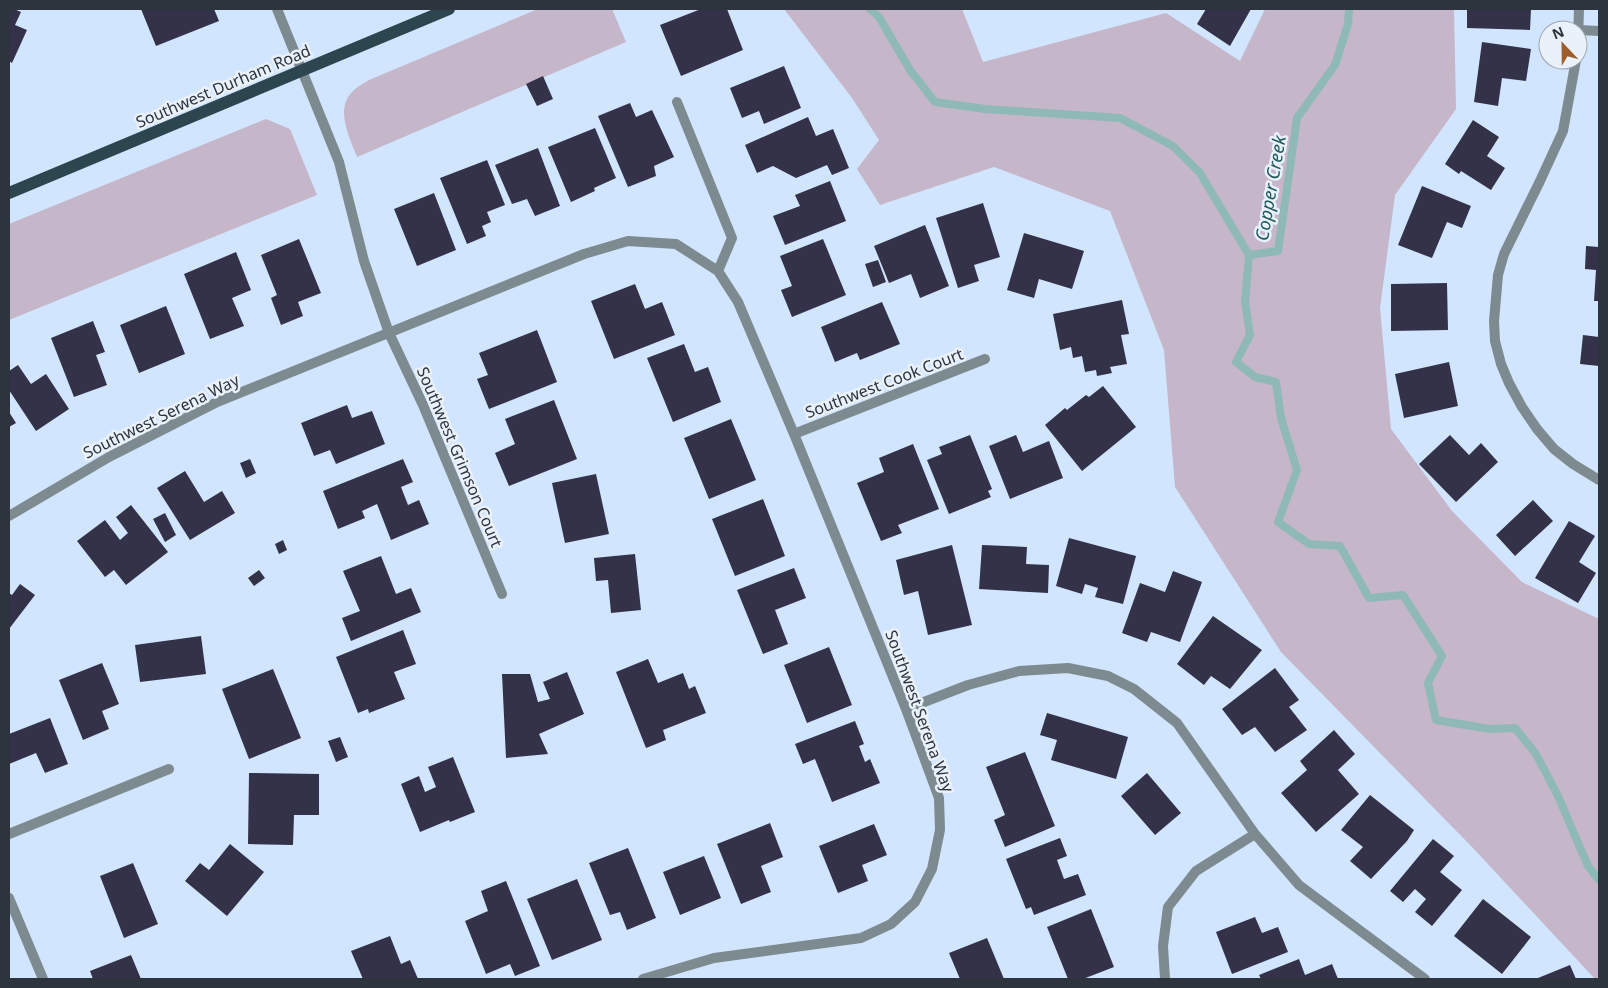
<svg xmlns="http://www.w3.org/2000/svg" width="1608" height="988" viewBox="0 0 1608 988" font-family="'Noto Sans',sans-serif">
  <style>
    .green { fill: #c5b6c9 }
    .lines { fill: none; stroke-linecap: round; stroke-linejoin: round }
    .stream { stroke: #8eb9b6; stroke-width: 8 }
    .building { fill: #333249 }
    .minor { stroke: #7d8b91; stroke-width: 10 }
    .primary { stroke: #2c454e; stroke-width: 12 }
    .labels { text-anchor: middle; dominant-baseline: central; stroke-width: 5; stroke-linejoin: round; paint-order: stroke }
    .street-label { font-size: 16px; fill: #2d343e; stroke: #e9f1fb }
    .water-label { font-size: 18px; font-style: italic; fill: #1f5a58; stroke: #e9f1fb }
  </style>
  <rect width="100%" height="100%" fill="#d1e5fe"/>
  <path class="green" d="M538 9H612L626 42 357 157C350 138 334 109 353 91 357 87 364 83 369 80Z
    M784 9H962L983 62 1166 13 1240 61 1265 9H1454L1456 109 1395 195 1380 308 1391 429 1452 511 1522 582 1599 619V979H1595L1473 848 1281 652 1175 487 1164 350 1110 211 994 167 880 205 857 169 879 140 852 98Z
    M266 119 290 129 317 195 9 320V224Z"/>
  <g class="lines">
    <path class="stream" d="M870 9 879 17 910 70 935 102 985 109 1120 118 1173 146 1200 173 1249 255
      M1349 9 1348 24 1335 65 1297 118 1278 251 1249 255 1245 302 1250 335 1236 362 1255 377 1276 382 1281 418 1297 470 1278 522 1309 544 1340 546 1369 598 1403 595 1442 656 1428 683 1436 720 1490 729 1515 728 1536 754 1558 796 1588 866 1599 880"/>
  </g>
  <path class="building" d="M9 9H14L21 12 15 25 27 30 12 63 9 61Z
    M141 9H214L219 21 156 46Z
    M701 9H727L743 50 681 76 660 25Z
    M1206 9H1251L1230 46 1197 24Z
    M1467 9H1531L1530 30 1467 28Z
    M1482 42 1531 49 1526 81 1502 78 1498 106 1474 102Z
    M784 66 801 108 764 124 759 111 742 118 730 88Z
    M543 76 553 99 537 106 526 84Z
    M630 103 636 117 652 110 674 157 654 166 656 176 628 187 598 116Z
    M808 117 816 136 833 129 849 168 832 175 827 165 796 178 773 166 757 173 745 145Z
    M1473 120 1499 137 1487 156 1505 168 1491 190 1461 171 1459 174 1445 164Z
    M595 128 616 178 594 188 595 191 571 202 548 147Z
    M538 148 560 206 535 216 527 199 512 204 495 165Z
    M487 160 505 205 487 212 491 222 482 226 486 236 467 244 440 178Z
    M830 181 846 221 785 245 773 216 800 206 795 195Z
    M1422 186 1471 206 1462 228 1447 222 1432 258 1398 245Z
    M434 193 456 250 417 266 394 209Z
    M983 203 1000 257 974 265 979 281 958 288 936 218Z
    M925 225 949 286 920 298 911 274 889 283 874 246Z
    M1024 233 1084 251 1072 289 1039 279 1034 298 1007 290Z
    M299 239 321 293 298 302 303 316 281 325 271 298 277 295 261 255Z
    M823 239 846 295 792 317 781 290 792 286 780 256Z
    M1586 246 1599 247V301H1594L1596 270 1585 269Z
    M236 252 251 290 232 298 244 326 210 339 184 274Z
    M878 260 886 282 873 287 865 264Z
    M1447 283 1448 330 1391 331V284Z
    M635 284 645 309 662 302 675 335 614 359 591 301Z
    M1122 300 1129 334 1121 335 1127 364 1110 367 1112 373 1097 376 1096 370 1085 372 1082 356 1073 358 1071 347 1060 350 1053 314Z
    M882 302 900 344 860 360 857 353 835 362 821 327Z
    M166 306 185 354 139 373 120 325Z
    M93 321 105 352 96 355 107 385 74 397 51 338Z
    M537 330 557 382 489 409 477 379 488 375 479 353Z
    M1583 335 1599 337V366L1580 364Z
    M684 344 695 372 708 367 721 402 673 422 647 358Z
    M1449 362 1458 406 1404 418 1395 374Z
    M18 365 31 384 46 374 69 409 36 431 9 390V371Z
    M1103 386 1136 427 1082 471 1045 425 1065 408 1067 410 1086 395 1089 397Z
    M554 400 577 459 509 486 495 453 515 444 505 419Z
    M347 405 352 418 372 411 385 444 336 464 330 450 314 456 301 423Z
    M9 412 16 423 9 427Z
    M731 419 756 480 709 499 684 438Z
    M970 435 992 489 988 491 991 497 949 514 927 460 942 454 939 447Z
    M1016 435 1023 452 1049 441 1063 478 1010 499 989 446Z
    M1450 435 1469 455 1481 443 1498 462 1456 502 1419 464Z
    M913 444 939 509 898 525 902 533 881 541 857 483 884 472 879 458Z
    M250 459 256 473 246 478 240 463Z
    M403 459 413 482 401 487 408 505 419 500 429 524 391 540 377 504 362 511 365 518 338 529 323 491Z
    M185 471 204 502 222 491 235 513 190 540 157 488Z
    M596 474 609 534 565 543 552 483Z
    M763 499 785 556 735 576 712 519Z
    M1533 500 1553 521 1515 556 1496 535Z
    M131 505 168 552 126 585 114 570 105 577 77 541 105 520 120 540 128 533 116 517Z
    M165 513 176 535 165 542 153 519Z
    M1569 521 1595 536 1579 562 1596 573 1578 603 1535 578Z
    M1069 538 1136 556 1123 604 1095 597 1098 588 1085 584 1082 594 1056 586Z
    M283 540 287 550 279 554 275 544Z
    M952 545 972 625 928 635 918 591 904 595 896 560Z
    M982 545 1027 547 1026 564 1049 565 1048 593 979 589Z
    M635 554 641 610 611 613 608 580 596 581 594 558Z
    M381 556 396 594 411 588 421 612 351 641 342 618 360 611 343 571Z
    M794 568 806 598 775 610 788 644 763 654 737 590Z
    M259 570 265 578 254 586 248 578Z
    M1173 571 1202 582 1180 642 1151 632 1147 642 1122 633 1140 583 1165 592Z
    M20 584 35 595 9 629V593L12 595Z
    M1213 616 1262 650 1230 689 1211 676 1204 685 1177 664Z
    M403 630 416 664 394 672 405 699 369 713 368 709 358 713 336 657Z
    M201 636 206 674 140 682 135 645Z
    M829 647 852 705 807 723 784 665Z
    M648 659 658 683 683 673 689 689 695 686 706 713 663 730 666 740 646 748 616 672Z
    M102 663 119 704 102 711 109 729 83 740 59 680Z
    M1275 668 1299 700 1289 707 1307 730 1275 752 1255 727 1242 735 1222 709Z
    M273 669 301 738 249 759 222 689Z
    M567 672 584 714 539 734 548 754 506 758 502 674H530L538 702 550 699 543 682Z
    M1047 713 1128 737 1116 779 1051 760 1057 740 1040 735Z
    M50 718 68 764 45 773 36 753 9 764V734Z
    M855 721 864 744 859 746 865 762 870 759 880 783 832 802 815 759 803 764 795 744Z
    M1334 730 1355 754 1338 770 1359 794 1316 832 1281 793 1307 770 1300 761Z
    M340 737 348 757 336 762 328 741Z
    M1025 752 1055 826 1005 847 994 820 1005 815 986 767Z
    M453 757 475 812 450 822 449 820 420 832 401 784 419 776 425 792 436 787 428 767Z
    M249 773 319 774V815H294L293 845 248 844Z
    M1147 773 1181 813 1155 835 1121 796Z
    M1370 795 1414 830 1407 841 1371 879 1350 861 1363 847 1341 830Z
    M770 823 783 857 761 866 771 892 741 904 717 844Z
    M874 824 887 855 862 865 868 881 838 893 819 846Z
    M1060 838 1067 856 1057 860 1064 879 1078 874 1086 895 1034 915 1031 907 1026 909 1006 859Z
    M1433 839 1454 856 1440 872 1462 890 1432 926 1415 912 1426 899 1415 889 1403 902 1390 891Z
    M230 844 264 872 227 916 185 881 200 863 209 870Z
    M628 848 656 918 627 930 620 912 610 915 589 863Z
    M704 856 721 898 680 915 663 872Z
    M133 863 158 924 124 938 100 876Z
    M577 879 602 940 552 960 527 899Z
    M506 881 540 966 515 976 510 964 486 974 465 921 488 911 481 891Z
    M1483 899 1531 937 1502 974 1454 936Z
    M1091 909 1114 967 1083 979H1068L1047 927Z
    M1255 917 1262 933 1278 927 1288 952 1232 974 1216 932Z
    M390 936 401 964 410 960 418 979H363L351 951Z
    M987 938 1004 979H960L949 953Z
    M131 955 141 979H93L90 971Z
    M1299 959 1305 975 1332 964 1338 979H1261L1259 975Z
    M1570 965 1576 979H1538V978Z"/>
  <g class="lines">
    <path class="minor" d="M277 9 339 162 364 261 389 333 423 405 502 594
      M1579 30 1599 31
      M1578 41 1579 9
      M1576 60 1563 131 1540 181 1504 254 1498 275 1494 321 1495 341 1501 364 1509 383 1522 407 1537 429 1554 449 1573 464 1599 480
      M677 102 732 238 718 271
      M794 434 985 359
      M9 516 109 457 217 402 584 254 628 241 676 244 718 271 738 302 794 434 906 709 939 798 940 830 932 869 915 902 891 924 861 938 714 958 643 979
      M906 709 968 685 1019 671 1068 668 1108 676 1134 689 1177 723 1255 834 1299 885 1425 979
      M9 834 169 769
      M9 898 43 979
      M1165 979 1163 946 1168 907 1196 871 1255 834"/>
    <path class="primary" d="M9 193 449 9"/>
  </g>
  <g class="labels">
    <g class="street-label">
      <text transform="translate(223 86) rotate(-23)">Southwest Durham Road</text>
      <text transform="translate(884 383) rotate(-21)">Southwest Cook Court</text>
      <text transform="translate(161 416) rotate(-26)">Southwest Serena Way</text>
      <text transform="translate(460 457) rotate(67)">Southwest Grimson Court</text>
      <text transform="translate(920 711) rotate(70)">Southwest Serena Way</text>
    </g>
    <g class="water-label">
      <text transform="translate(1270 188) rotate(-80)">Copper Creek</text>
    </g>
  </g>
  <rect width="1608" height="988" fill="none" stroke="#2d343e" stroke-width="20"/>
  <g transform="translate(1563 45) rotate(338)"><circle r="24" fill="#e9f1fb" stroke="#9ea5af"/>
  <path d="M0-4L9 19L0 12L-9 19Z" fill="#9e5c2a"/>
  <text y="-8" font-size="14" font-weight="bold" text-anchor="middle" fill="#2d343e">N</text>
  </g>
</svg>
